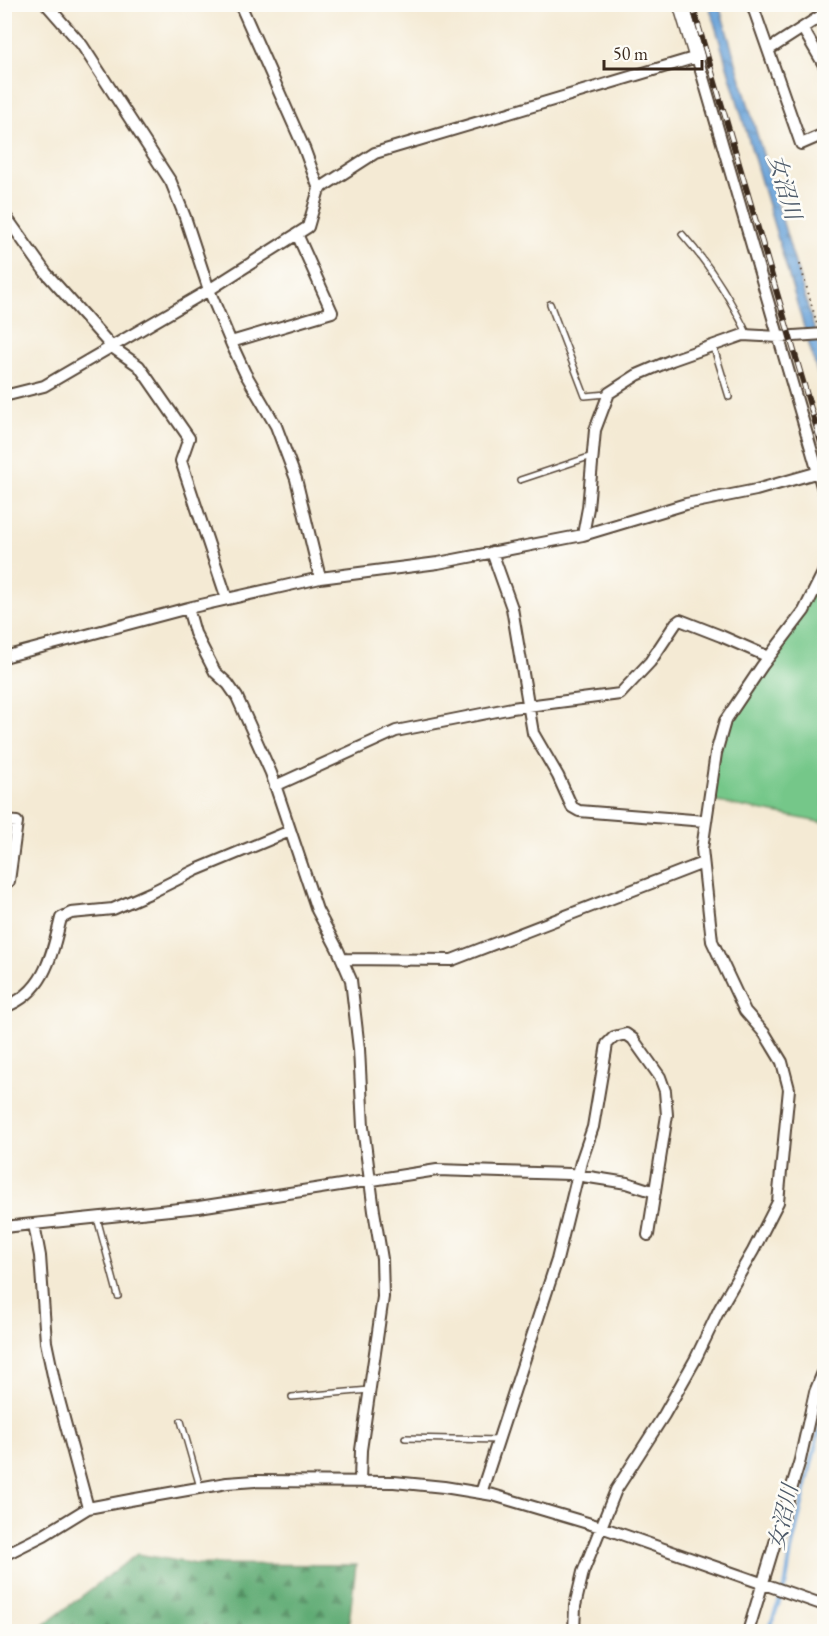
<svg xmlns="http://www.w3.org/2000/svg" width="829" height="1636" viewBox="0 0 829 1636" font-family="'EB Garamond','Noto Serif JP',serif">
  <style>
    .green { fill: #75c789; stroke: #587854; stroke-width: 1.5 }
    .forest { fill: url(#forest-firs); stroke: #4e6b4a; stroke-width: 1.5 }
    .water { fill: url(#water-ripples); stroke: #52667c; stroke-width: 1.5 }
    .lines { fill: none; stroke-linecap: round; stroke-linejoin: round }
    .stream { stroke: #69a3d9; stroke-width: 4 }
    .lane-casing { stroke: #574739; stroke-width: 8 }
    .street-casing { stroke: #574739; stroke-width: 14 }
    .secondary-casing { stroke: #574739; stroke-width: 18 }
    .path { stroke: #574739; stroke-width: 2; stroke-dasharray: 1.5 4.5; stroke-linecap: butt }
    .lane { stroke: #fff; stroke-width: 5 }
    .street { stroke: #fff; stroke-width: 10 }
    .secondary { stroke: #fff; stroke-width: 15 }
    .rail-casing { stroke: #3b2a1e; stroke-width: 6 }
    .rail { stroke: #fdfcf7; stroke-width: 4; stroke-dasharray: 11; stroke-linecap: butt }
    .labels { text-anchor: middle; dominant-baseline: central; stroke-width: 5; stroke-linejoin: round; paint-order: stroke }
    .water-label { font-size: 22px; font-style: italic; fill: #4d5a69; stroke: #fdfcf7 }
  </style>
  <defs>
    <pattern id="forest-firs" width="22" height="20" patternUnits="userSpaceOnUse" patternTransform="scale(1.5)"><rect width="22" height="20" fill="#60ac75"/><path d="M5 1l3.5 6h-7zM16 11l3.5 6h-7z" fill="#508c5f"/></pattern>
    <pattern id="water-ripples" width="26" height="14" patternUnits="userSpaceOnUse" patternTransform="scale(1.5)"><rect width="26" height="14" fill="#69a3d9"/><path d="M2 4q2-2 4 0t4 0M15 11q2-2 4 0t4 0" fill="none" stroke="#5885af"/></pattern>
  </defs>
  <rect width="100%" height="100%" fill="#fdfcf7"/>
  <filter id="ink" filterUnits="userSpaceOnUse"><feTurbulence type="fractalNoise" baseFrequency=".0167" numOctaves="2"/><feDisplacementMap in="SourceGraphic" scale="12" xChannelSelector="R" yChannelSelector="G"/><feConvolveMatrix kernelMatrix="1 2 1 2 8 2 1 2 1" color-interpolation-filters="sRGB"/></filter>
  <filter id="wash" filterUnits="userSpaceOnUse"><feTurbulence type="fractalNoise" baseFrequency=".008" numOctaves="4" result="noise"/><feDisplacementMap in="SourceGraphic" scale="24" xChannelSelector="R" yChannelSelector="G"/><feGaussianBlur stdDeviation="1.35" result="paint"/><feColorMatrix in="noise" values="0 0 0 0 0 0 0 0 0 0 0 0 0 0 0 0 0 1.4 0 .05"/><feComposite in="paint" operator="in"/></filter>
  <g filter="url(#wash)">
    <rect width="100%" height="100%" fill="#f4ead4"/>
    <path class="green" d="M824 571V823L708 800 725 721Z"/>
    <path class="forest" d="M137 1554 196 1564 356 1565 348 1631H36Z"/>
    <path class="water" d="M709 5H719L824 362V395Z"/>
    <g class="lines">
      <path class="stream" d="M768 1632 786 1583 791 1551 824 1409"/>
    </g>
  </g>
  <g filter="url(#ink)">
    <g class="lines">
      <g class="lane-casing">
        <path id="lane" d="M682 234C709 264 730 298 748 335
          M550 304 585 396 607 394
          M713 345 729 397
          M520 480 592 456
          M97 1218 118 1296
          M292 1397 369 1390
          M181 1421 200 1487
          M405 1438 499 1440"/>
      </g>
      <g class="street-casing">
        <path id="street" d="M46 4 82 45 171 182 185 217 209 290 232 345 245 373 276 426 296 479 320 578
          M752 4 801 144 824 134
          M803 29 824 65
          M768 50 824 14
          M319 189 375 153 697 57 824 493
          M4 214 46 273 112 347 139 366 189 438 181 461 227 599
          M231 342 332 312 297 234
          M4 396 44 386 209 290 308 227 319 189 304 148 240 4
          M583 535 588 508 595 430 609 393 637 375 672 360 743 335 779 337 824 334
          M492 552 512 608 533 733 558 776 572 807 579 811 705 821
          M188 608 195 633 215 672 228 684 237 697 271 773 317 910 338 950 351 980 359 1049 363 1127 374 1211 382 1259 383 1297 361 1450 360 1481
          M4 657 188 608 320 578 438 563 583 535 686 504 756 490 819 472
          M275 786 396 731 512 708 620 694 650 662 676 623 680 620 721 636 769 657
          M4 821 17 822 9 881H4
          M342 959 452 960 703 863
          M4 1007C45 993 52 954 61 918L71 913 113 909 152 892 196 870 290 831
          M34 1224 40 1256 46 1342 55 1385 88 1508
          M4 1227 199 1207 437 1170 570 1174 627 1183 655 1192
          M481 1493 557 1260 581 1162 593 1127 607 1044 614 1037 626 1034 633 1039 660 1077 665 1091 667 1115 648 1235
          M4 1555 44 1535 88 1508 130 1500 227 1483 255 1481 394 1482 444 1487 493 1495 601 1527 824 1605
          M574 1632 575 1606 583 1572 616 1490 664 1415 695 1360 720 1308 753 1251 778 1202 789 1089 782 1062 765 1034 745 1011 712 941 702 849 716 753 725 721 762 666 804 611 824 571
          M748 1632 800 1460 815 1392 824 1370"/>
      </g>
      <g class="secondary-casing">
        <path id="secondary" d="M681 4 697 57"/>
      </g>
      <path class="path" d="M800 264 817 324"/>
      <use href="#lane" class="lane"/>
      <use href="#street" class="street"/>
      <use href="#secondary" class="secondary"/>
      <g class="rail-casing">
        <path id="rail" d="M692 4 824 453"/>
      </g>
      <use href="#rail" class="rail"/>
    </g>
  </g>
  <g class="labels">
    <g class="water-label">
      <text transform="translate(785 187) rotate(74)">女沼川</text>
      <text transform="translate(783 1517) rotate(-77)">女沼川</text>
    </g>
  </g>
  <rect width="829" height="1636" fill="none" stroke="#fdfcf7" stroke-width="24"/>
  <path d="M604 60v9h98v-9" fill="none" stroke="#3b2a1e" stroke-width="3"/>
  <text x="613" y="60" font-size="18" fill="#3b2a1e" stroke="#fdfcf7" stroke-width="4.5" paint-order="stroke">50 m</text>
</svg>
